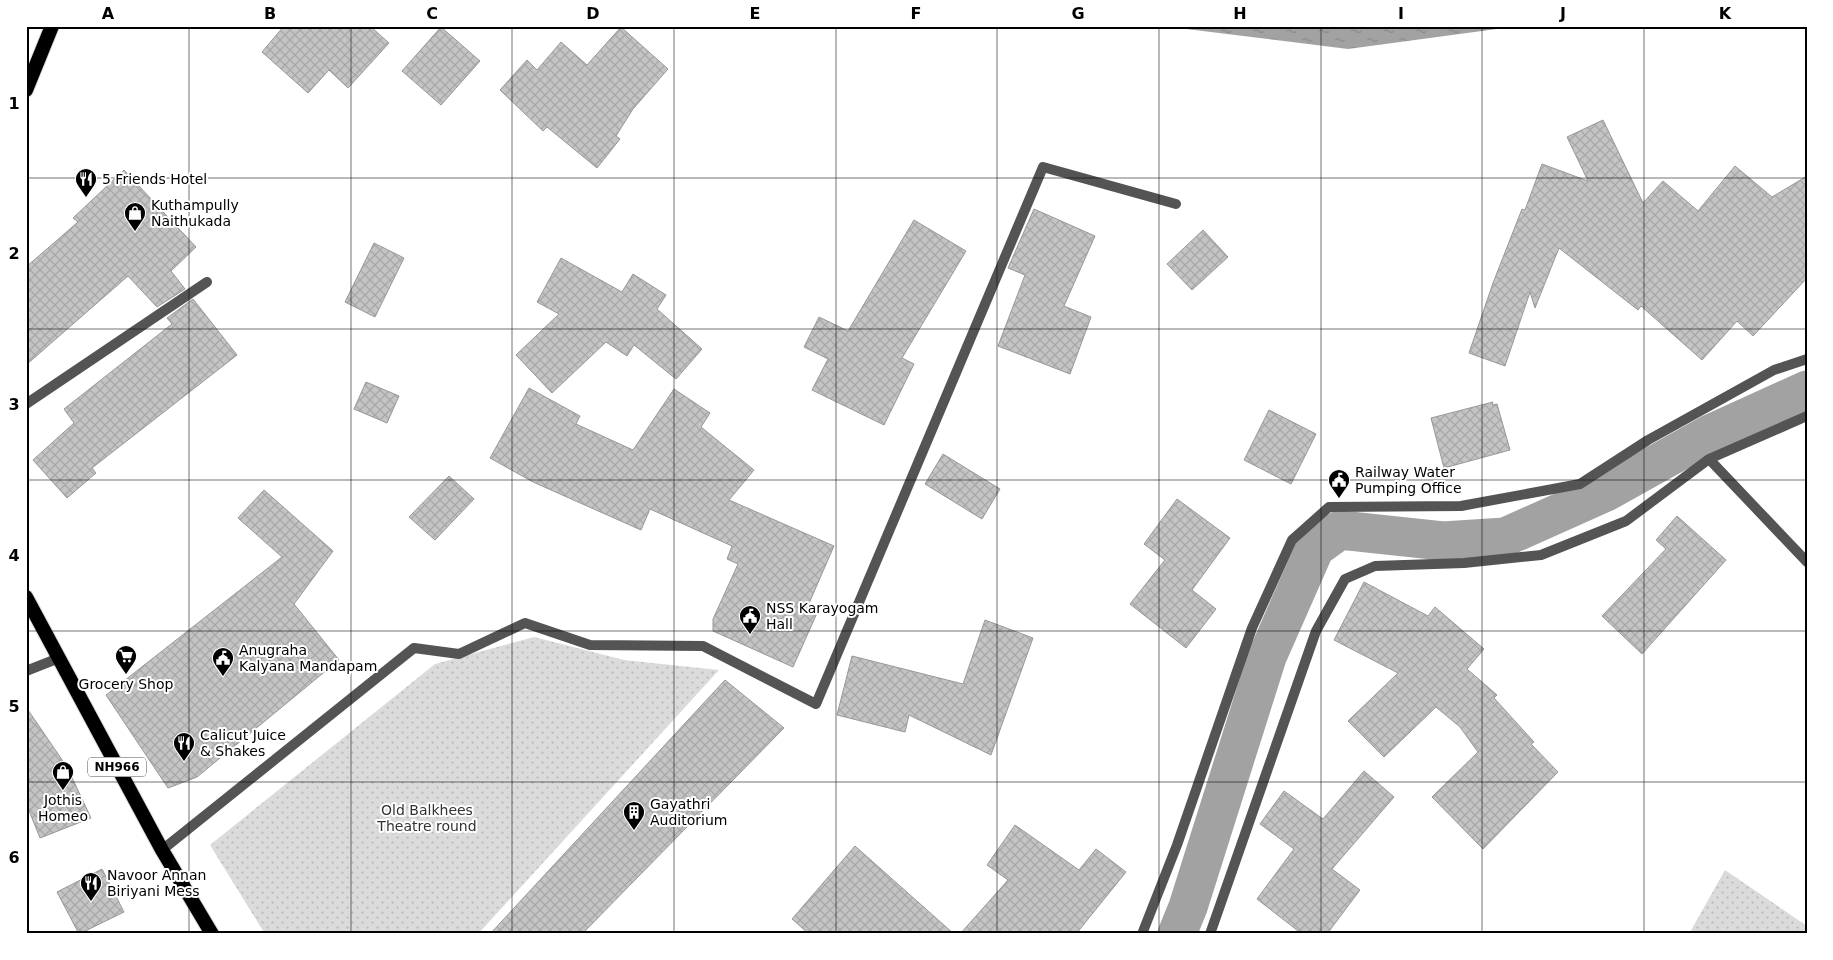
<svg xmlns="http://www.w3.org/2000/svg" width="1833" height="960" viewBox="0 0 1833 960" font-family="'DejaVu Sans',sans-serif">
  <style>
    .park { fill: url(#park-dots) }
    .water { fill: url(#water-ripples) }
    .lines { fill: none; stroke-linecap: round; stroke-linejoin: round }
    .canal { stroke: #a2a2a2; stroke-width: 39 }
    .building { fill: url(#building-cross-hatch); stroke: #989898 }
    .trunk-casing { stroke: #dbdbdb; stroke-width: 16 }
    .minor { stroke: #545454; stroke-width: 10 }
    .trunk { stroke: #000; stroke-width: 14 }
    .grid { fill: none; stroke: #000; stroke-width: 1; stroke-opacity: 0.55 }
    .labels { text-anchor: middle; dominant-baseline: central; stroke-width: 4; stroke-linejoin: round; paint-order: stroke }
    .shield { fill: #fff; stroke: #4c4c4c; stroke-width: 1 }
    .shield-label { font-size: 12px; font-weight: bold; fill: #000 }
    .poi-label { font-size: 14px; fill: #000; stroke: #fff; text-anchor: start }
    .park-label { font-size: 14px; fill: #323232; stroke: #fff }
    .neatline { fill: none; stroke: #000; stroke-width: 2 }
    .grid-label { font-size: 16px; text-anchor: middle; font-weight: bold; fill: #000 }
  </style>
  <defs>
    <pattern id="park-dots" width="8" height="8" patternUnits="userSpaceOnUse" patternTransform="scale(1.25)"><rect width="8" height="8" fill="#dbdbdb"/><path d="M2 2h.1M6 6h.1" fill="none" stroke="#bababa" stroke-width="1.8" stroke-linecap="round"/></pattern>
    <pattern id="water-ripples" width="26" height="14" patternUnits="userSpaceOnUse" patternTransform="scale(1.25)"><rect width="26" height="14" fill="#a2a2a2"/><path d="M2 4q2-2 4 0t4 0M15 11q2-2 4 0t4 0" fill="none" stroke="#8a8a8a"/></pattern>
    <pattern id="building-cross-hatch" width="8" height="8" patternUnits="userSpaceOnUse" patternTransform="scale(1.25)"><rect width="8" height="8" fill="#c4c4c4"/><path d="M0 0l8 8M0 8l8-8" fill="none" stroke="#a7a7a7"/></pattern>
  </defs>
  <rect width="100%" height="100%" fill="#fff"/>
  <path class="park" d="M534 637 624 660 719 670 478 934H265L210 845 435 664Z
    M1725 870 1807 926V934H1689Z"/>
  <path class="water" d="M1162 26H1519L1348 49Z"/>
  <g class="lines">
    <path class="canal" d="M1177 934 1188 907 1267 657 1315 548 1340 530 1443 541 1505 537 1606 492 1710 434 1807 390"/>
  </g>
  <path class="building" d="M284 26H370L389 43 348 88 329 70 308 93 262 52Z
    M441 27 480 61 441 105 402 71Z
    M621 27 668 69 633 109 616 136 620 139 597 168 547 127 543 131 500 90 527 60 537 70 561 42 587 65Z
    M1603 120 1643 203 1663 181 1698 211 1735 166 1772 197 1807 176V278L1753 336 1737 321 1702 360 1641 306 1638 310 1559 248 1535 308 1530 292 1505 366 1469 353 1493 283 1522 209 1525 210 1542 164 1588 181 1567 137Z
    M124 170 196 247 171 271 185 289 157 307 128 276 26 365V267L78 222 73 218Z
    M1034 209 1095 236 1064 306 1091 317 1070 374 998 346 1025 275 1008 268Z
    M914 220 966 251 902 358 914 364 884 425 812 390 828 359 804 347 819 317 848 331Z
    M1203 230 1228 257 1192 290 1167 264Z
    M374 243 404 258 375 317 345 302Z
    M561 258 622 292 633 274 666 295 657 309 702 349 676 379 634 345 627 356 606 342 552 393 516 355 559 314 537 302Z
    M193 299 237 355 92 468 96 473 67 498 33 460 74 423 64 409 172 324 167 318Z
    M366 382 399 396 387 423 354 409Z
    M529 388 580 416 576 424 633 450 674 389 710 413 701 427 754 470 729 500 834 546 807 608 817 613 793 667 713 631V619L738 564 727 559 732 546 650 509 641 530 533 482 490 458Z
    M1493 402 1492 405 1497 404 1510 450 1444 468 1431 418Z
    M1269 410 1316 434 1291 484 1244 460Z
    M943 454 1000 489 982 519 925 484Z
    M449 476 474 499 435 540 409 517Z
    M264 490 333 551 294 604 339 660 197 777 168 788 106 695 282 557 238 518Z
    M1177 499 1230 538 1192 590 1216 609 1186 648 1130 604 1165 560 1144 544Z
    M1677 516 1726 560 1642 654 1602 616 1666 549 1656 540Z
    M1364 582 1428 616 1435 607 1484 649 1467 669 1497 695 1494 698 1534 742 1531 744 1558 772 1483 849 1432 797 1478 752 1460 727 1436 707 1384 757 1348 721 1398 673 1334 640Z
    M985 620 1033 638 991 755 909 715 905 732 837 715 852 656 963 684Z
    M725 680 784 728 582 934H490Z
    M26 707 67 767 91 818 40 838 26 803Z
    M1364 771 1394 797 1332 869 1360 890 1327 934H1302L1257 899 1294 849 1260 824 1284 791 1323 819Z
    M1015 825 1079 870 1096 849 1126 872 1076 934H960L1008 880 987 865Z
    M855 846 954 934H809L792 919Z
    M102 869 124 912 79 934 57 892Z"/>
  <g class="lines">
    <g class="trunk-casing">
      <path id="trunk" d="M26 90 52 26
        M26 597 162 850 212 934"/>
    </g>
    <path class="minor" d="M26 404 207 282
      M1709 459 1807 562
      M26 671 59 658
      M162 850 414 648 459 654 525 623 590 645 703 646 816 704 1043 167 1176 204
      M1142 934 1177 845 1252 628 1292 540 1329 507 1461 506 1580 484 1648 440 1774 370 1807 359
      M1210 934 1316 631 1345 579 1375 566 1464 563 1541 555 1626 521 1709 459 1807 416"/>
    <use href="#trunk" class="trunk"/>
  </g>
  <path class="grid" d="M189 26V934M351 26V934M512 26V934M674 26V934M836 26V934M997 26V934M1159 26V934M1321 26V934M1482 26V934M1644 26V934M26 178H1807M26 329H1807M26 480H1807M26 631H1807M26 782H1807"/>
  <defs>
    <g id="restaurant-pin" transform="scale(1.125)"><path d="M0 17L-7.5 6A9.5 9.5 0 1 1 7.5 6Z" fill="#000" stroke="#fff"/><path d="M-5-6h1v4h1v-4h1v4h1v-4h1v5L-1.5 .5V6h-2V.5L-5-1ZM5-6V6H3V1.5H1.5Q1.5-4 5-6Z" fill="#fff"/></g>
    <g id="shop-pin" transform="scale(1.125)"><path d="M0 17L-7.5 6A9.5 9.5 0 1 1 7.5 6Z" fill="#000" stroke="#fff"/><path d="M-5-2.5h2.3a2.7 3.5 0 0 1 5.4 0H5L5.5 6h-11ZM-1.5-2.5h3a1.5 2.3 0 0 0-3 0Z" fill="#fff"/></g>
    <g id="civic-pin" transform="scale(1.125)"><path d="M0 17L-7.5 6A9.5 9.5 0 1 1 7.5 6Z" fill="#000" stroke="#fff"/><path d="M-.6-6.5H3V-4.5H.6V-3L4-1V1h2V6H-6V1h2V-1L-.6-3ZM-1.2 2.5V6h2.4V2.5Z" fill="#fff"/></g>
    <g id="supermarket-pin" transform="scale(1.125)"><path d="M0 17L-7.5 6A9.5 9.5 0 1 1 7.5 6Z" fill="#000" stroke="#fff"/><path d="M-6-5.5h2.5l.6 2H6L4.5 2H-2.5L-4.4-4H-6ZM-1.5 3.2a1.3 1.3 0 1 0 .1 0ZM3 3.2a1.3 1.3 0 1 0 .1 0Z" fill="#fff"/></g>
    <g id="building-pin" transform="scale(1.125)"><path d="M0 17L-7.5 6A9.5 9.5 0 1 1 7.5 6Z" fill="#000" stroke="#fff"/><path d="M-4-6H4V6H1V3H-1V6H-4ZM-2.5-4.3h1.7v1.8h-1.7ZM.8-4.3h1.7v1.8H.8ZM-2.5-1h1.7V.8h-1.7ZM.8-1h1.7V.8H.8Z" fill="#fff"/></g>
  </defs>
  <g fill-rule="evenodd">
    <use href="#restaurant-pin" x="86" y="179"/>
    <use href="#shop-pin" x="135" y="213"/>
    <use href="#civic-pin" x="1339" y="480"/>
    <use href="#civic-pin" x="750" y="616"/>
    <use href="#supermarket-pin" x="126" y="656"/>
    <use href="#civic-pin" x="223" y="658"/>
    <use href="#restaurant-pin" x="184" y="743"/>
    <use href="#shop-pin" x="63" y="772"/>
    <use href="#building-pin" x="634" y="812"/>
    <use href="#restaurant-pin" x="91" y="883"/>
  </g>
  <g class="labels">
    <rect class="shield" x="88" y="757.5" width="58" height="19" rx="4"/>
    <g class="shield-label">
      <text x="117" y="767">NH966</text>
    </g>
    <g class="poi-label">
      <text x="102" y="179">5 Friends Hotel</text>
      <text x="151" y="205">Kuthampully<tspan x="151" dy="16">Naithukada</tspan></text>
      <text x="1355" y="472">Railway Water<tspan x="1355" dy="16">Pumping Office</tspan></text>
      <text x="766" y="608">NSS Karayogam<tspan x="766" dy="16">Hall</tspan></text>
      <text x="239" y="650">Anugraha<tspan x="239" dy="16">Kalyana Mandapam</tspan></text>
      <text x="126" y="684" text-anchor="middle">Grocery Shop</text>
      <text x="200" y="735">Calicut Juice<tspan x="200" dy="16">&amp; Shakes</tspan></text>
      <text x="63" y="800" text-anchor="middle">Jothis<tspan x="63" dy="16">Homeo</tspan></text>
      <text x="650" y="804">Gayathri<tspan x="650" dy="16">Auditorium</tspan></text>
      <text x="107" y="875">Navoor Annan<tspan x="107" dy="16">Biriyani Mess</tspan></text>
    </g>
    <g class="park-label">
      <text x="427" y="810">Old Balkhees<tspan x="427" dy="16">Theatre round</tspan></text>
    </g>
  </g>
  <rect width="1833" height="960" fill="none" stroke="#ffffff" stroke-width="55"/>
  <rect x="28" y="28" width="1778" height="904" class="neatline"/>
  <g class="grid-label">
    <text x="108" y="19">A</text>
    <text x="270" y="19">B</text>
    <text x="432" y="19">C</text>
    <text x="593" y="19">D</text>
    <text x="755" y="19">E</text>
    <text x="916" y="19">F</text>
    <text x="1078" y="19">G</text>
    <text x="1240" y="19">H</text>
    <text x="1401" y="19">I</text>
    <text x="1563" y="19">J</text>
    <text x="1725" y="19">K</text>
    <text x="14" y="109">1</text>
    <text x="14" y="259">2</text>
    <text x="14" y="410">3</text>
    <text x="14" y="561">4</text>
    <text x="14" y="712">5</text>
    <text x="14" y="863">6</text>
  </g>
</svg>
